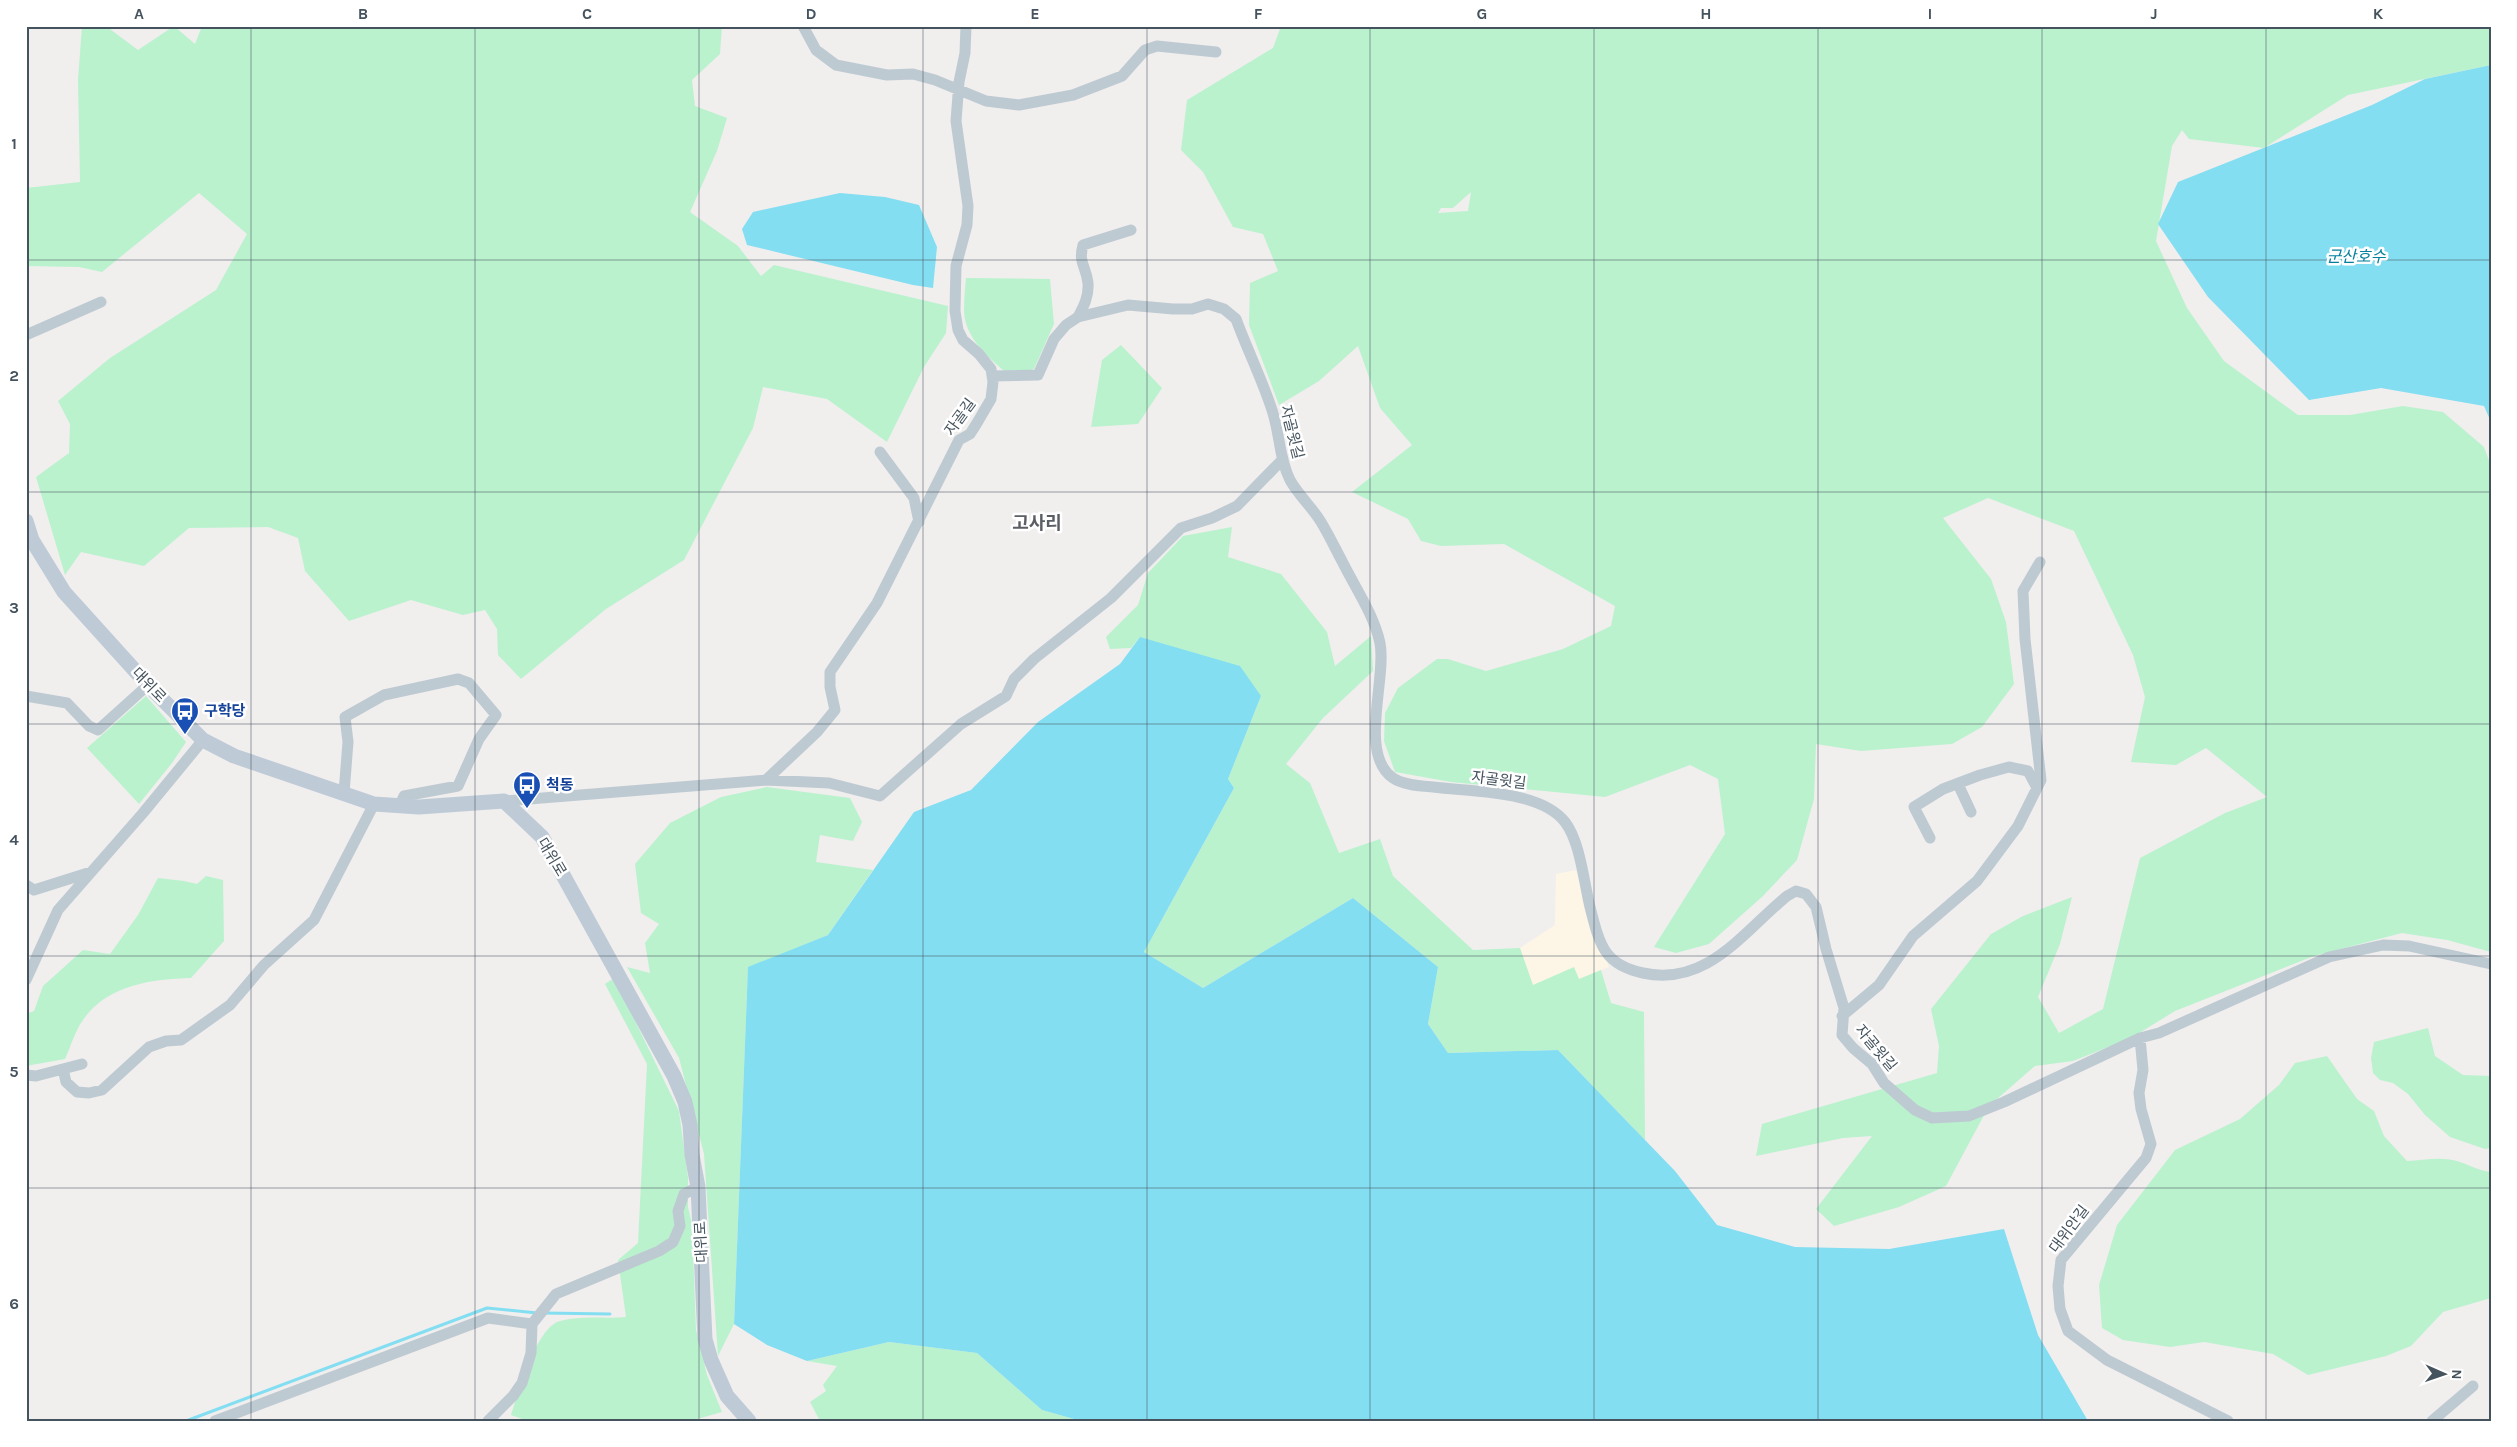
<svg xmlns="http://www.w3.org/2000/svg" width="2517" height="1447" viewBox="0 0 2517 1447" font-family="Karla,'Noto Sans KR',sans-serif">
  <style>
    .commercial { fill: #fdf6e7 }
    .green { fill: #baf2ce; fill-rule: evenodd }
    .water { fill: #83def2 }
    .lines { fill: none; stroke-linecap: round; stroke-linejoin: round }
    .stream { stroke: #83def2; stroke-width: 3 }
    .street { stroke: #becad2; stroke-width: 11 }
    .secondary { stroke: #becbd7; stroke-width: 15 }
    .grid { fill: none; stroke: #45535e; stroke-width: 1; stroke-opacity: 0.55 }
    .labels { text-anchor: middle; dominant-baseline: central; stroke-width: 5; stroke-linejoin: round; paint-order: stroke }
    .street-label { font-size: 15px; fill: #45535e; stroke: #fff }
    .transit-label { font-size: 15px; font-weight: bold; fill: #164399; stroke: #fff; text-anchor: start }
    .water-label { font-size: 16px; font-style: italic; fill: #04809c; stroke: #fff }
    .quarter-label { font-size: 18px; font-weight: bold; fill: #5b5f64; stroke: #fff }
    .neatline { fill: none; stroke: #45535e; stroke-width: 2 }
    .grid-label { font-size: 16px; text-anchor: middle; font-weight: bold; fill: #45535e }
  </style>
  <rect width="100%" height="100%" fill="#f1eeee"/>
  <path class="commercial" d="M1576 870 1609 967 1579 979 1574 968 1533 985 1520 948 1555 925 1556 874Z"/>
  <path class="green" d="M82 26H106L138 50 174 26 195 44 202 26H722L720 54 692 80 695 106 727 118 717 151 690 212 738 246 761 276 774 265 948 306 946 333 924 367 887 442 827 399 763 387 753 428 684 560 606 609 521 679 498 655 497 629 485 610 463 615 411 600 349 621 305 571 298 538 268 527 189 528 144 566 81 552 65 575 36 477 69 453 70 424 58 401 110 358 216 290 247 234 199 193 102 272 79 267 26 266V188L80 182 78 80Z
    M1281 26H2491V65L2348 95 2264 148 2189 139 2182 130 2172 146 2156 241 2187 308 2224 361 2298 415H2350L2403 406 2443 412 2484 447 2491 466V952L2447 940 2402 933 2314 956 2261 977 2175 1011 2131 1038 2073 1061 2035 1066 1989 1106 1946 1186 1899 1207 1834 1226 1816 1209 1872 1136 1843 1138 1756 1156 1762 1124 1937 1073 1939 1046 1931 1009 1991 934 2023 916 2072 897 2060 944 2038 997 2059 1033 2103 1009 2140 858 2225 813 2267 797 2206 748 2176 765 2131 762 2145 697 2133 655 2074 531 1988 498 1943 518 1991 579 2006 622 2014 684 1982 727 1952 744 1861 751 1816 744 1814 799 1797 860 1763 896 1709 944 1676 953 1654 947 1725 834 1718 779 1690 765 1605 797 1451 782 1395 772 1384 741 1385 713 1398 688 1437 659H1448L1486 671 1563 649 1611 626 1615 606 1504 544 1441 546 1421 541 1408 519 1352 492 1412 445 1380 408 1358 346 1319 381 1279 405 1249 325 1250 283 1278 271 1263 234 1233 227 1203 172 1181 150 1187 100 1273 48ZM1471 192 1468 211 1438 213 1441 208H1453Z
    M966 278 1050 279 1054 324 1034 369 1010 376C990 359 964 338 964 310 964 299 965 289 966 278Z
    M1121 345 1162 388 1138 424 1091 427 1102 360Z
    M1232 527 1228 557 1281 574 1327 632 1335 666 1371 636 1373 671 1323 718 1286 764 1310 783 1339 853 1380 839 1393 876 1473 950 1520 948 1533 985 1574 967 1579 979 1601 970 1611 1003 1644 1012 1645 1140 1558 1050 1448 1053 1428 1024 1438 967 1353 898 1203 988 1144 952 1234 788 1228 779 1261 696 1140 637 1131 648 1110 649 1106 637 1138 605 1148 573 1183 536Z
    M146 696 186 742 172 763 139 804 87 748Z
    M767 787 850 798 862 822 853 841 820 835 816 862 873 870 828 935 748 968 734 1324 718 1356 704 1154 679 1058 627 967 650 973 645 943 659 924 641 913 635 864 670 823 721 797Z
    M206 876 223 880 224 941 191 978C152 979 107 985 83 1020 75 1031 71 1046 65 1059L26 1066V1014L34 1011 43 986 83 950 110 954 138 915 158 878 184 881 197 884Z
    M614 978 679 1111 688 1178V1207L692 1224 696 1330 707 1375 722 1412 690 1421H528L511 1415C519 1393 536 1327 560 1321 581 1315 604 1319 626 1317L618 1260 638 1243 647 1064 605 984Z
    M2428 1028 2435 1056 2463 1075 2491 1076V1148L2485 1149 2450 1137 2425 1115 2408 1094 2393 1083 2380 1080 2373 1073 2371 1058 2374 1042Z
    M2327 1056 2357 1099 2374 1111 2384 1136 2407 1161C2424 1160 2444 1156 2460 1162 2472 1166 2477 1170 2491 1172V1298L2443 1312 2411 1346 2386 1356 2308 1375 2273 1354 2204 1342 2170 1347 2123 1340 2102 1328 2099 1285 2117 1225 2175 1150 2240 1119 2279 1085 2295 1063Z
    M889 1342 977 1353 1042 1410 1081 1421H820L810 1402 826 1391 823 1385 837 1366 807 1361Z"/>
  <path class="water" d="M2491 65V422L2484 406 2381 388 2309 400 2208 297 2158 224 2178 182 2372 105 2425 79Z
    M840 193 885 197 919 205 937 247 933 288 913 285 747 245 742 229 753 212Z
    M1140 637 1240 666 1261 696 1228 779 1234 788 1144 952 1203 988 1353 898 1438 967 1428 1024 1448 1053 1558 1050 1675 1171 1717 1225 1795 1247 1889 1249 2004 1229 2038 1335 2088 1421H1081L1042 1410 977 1353 889 1342 807 1361 767 1345 734 1324 748 967 828 935 914 812 971 790 1038 722 1120 664Z"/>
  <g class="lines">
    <path class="stream" d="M544 1313 610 1314
      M186 1421 487 1308 537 1313"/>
    <path class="street" d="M803 26 816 50 836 65 887 75 913 74 935 80 986 101 1019 105 1073 95 1122 76 1145 50 1157 46 1216 52
      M1078 317C1084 306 1089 296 1088 283 1086 266 1078 263 1083 245L1131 230
      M26 335 101 302
      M992 376 1038 375 1054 339 1066 325 1078 317 1128 305 1173 309H1192L1208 304 1224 309 1236 319C1247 349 1262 379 1272 410 1280 434 1279 458 1290 480 1299 496 1312 507 1321 522 1329 535 1336 550 1343 563 1356 589 1374 615 1380 643 1387 679 1358 754 1393 778 1403 785 1421 786 1433 787 1472 792 1540 790 1565 822 1581 843 1584 885 1591 911 1600 946 1605 965 1643 973 1707 987 1743 932 1787 896L1796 891 1806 894 1816 907 1826 949 1844 1008 1842 1035 1853 1048 1872 1064 1884 1083 1915 1110 1932 1118 1969 1116 2004 1102 2140 1038 2159 1033 2329 957 2383 945 2409 946 2491 964
      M880 452 914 498 919 522
      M26 696 67 703 89 726 98 730 148 685
      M766 780 817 732 835 710 830 687V672L877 603 959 440 970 434 977 423 991 399 993 382 991 369 979 354 963 340 958 330 955 311 956 266 967 225 968 206 956 121 959 82 965 53 966 26
      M1958 784 1971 812
      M344 793 348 742 345 717 384 695 458 679 469 683 496 715 479 739 458 786 404 796 400 805
      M504 801 766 780 829 783 880 796 961 724 1006 696 1014 679 1034 659 1111 598 1181 528 1212 518 1237 506 1282 460
      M1930 838 1914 807 1943 789 1980 775 2009 767 2028 771 2037 788
      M26 885 34 890 91 872
      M26 980 58 910 143 813 203 740
      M1842 1016 1879 985 1913 936 1977 881 2018 826 2041 780 2025 639 2023 591 2040 562
      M2140 1038 2143 1070 2139 1093 2141 1109 2151 1144 2146 1158 2061 1260 2058 1286 2060 1309 2068 1331 2107 1360 2228 1421
      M63 1069 66 1082 77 1092 89 1093 102 1090 149 1047 166 1041 181 1040 230 1005 264 965 314 920 374 804
      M26 1075 36 1076 82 1064
      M215 1421 488 1318 532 1324
      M488 1421 513 1396 522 1383 531 1353 532 1324 556 1294 659 1251 673 1242 680 1226 678 1211 684 1194 698 1187
      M2432 1421 2473 1386"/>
    <path class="secondary" d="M26 521 32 540 64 592 148 685 203 740 234 756 374 804 419 807 504 801 542 837 674 1076 685 1102 690 1125 692 1155 698 1187 705 1339 711 1360 727 1396 749 1421"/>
  </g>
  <path class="grid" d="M251 26V1421M475 26V1421M699 26V1421M923 26V1421M1147 26V1421M1370 26V1421M1594 26V1421M1818 26V1421M2042 26V1421M2266 26V1421M26 260H2491M26 492H2491M26 724H2491M26 956H2491M26 1188H2491"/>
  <defs>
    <g id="bus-pin" transform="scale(1.4375)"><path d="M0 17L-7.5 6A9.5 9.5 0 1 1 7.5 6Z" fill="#1a4fb4" stroke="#fff"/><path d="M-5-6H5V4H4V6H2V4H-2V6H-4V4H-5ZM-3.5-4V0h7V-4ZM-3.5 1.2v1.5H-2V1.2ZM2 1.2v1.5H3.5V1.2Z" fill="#fff"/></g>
  </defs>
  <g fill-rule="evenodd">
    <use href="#bus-pin" x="185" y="711"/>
    <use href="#bus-pin" x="527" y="785"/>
  </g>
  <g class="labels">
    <g class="street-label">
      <text transform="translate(960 417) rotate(-54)">자골길</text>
      <text transform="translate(1292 432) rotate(76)">자골윗길</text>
      <text transform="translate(149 685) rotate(46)">대위로</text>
      <text transform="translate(1499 780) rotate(7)">자골윗길</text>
      <text transform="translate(552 857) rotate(59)">대위로</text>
      <text transform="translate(1876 1048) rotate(50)">자골윗길</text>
      <text transform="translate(2069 1229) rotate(-53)">대위안길</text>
      <text transform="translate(701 1242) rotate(-93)">대위로</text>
    </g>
    <g class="transit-label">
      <text x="204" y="711">구학당</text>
      <text x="546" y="785">척동</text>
    </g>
    <g class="water-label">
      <text x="2356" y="256">군산호수</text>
    </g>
    <g class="quarter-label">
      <text x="1037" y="523">고사리</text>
    </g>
  </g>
  <rect width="2517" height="1447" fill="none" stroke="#ffffff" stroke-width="55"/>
  <g transform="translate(2444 1374) rotate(92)" stroke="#ffffff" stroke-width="4" paint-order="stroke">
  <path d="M0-4L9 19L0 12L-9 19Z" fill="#45535e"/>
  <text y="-8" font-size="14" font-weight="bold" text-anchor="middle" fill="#45535e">N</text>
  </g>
  <rect x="28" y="28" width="2462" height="1392" class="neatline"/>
  <g class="grid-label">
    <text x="139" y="19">A</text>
    <text x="363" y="19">B</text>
    <text x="587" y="19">C</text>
    <text x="811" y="19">D</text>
    <text x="1035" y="19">E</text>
    <text x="1258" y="19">F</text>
    <text x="1482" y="19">G</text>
    <text x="1706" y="19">H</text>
    <text x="1930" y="19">I</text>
    <text x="2154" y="19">J</text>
    <text x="2378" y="19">K</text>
    <text x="14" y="149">1</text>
    <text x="14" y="381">2</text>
    <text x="14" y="613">3</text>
    <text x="14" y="845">4</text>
    <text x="14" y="1077">5</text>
    <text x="14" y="1309">6</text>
  </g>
</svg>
